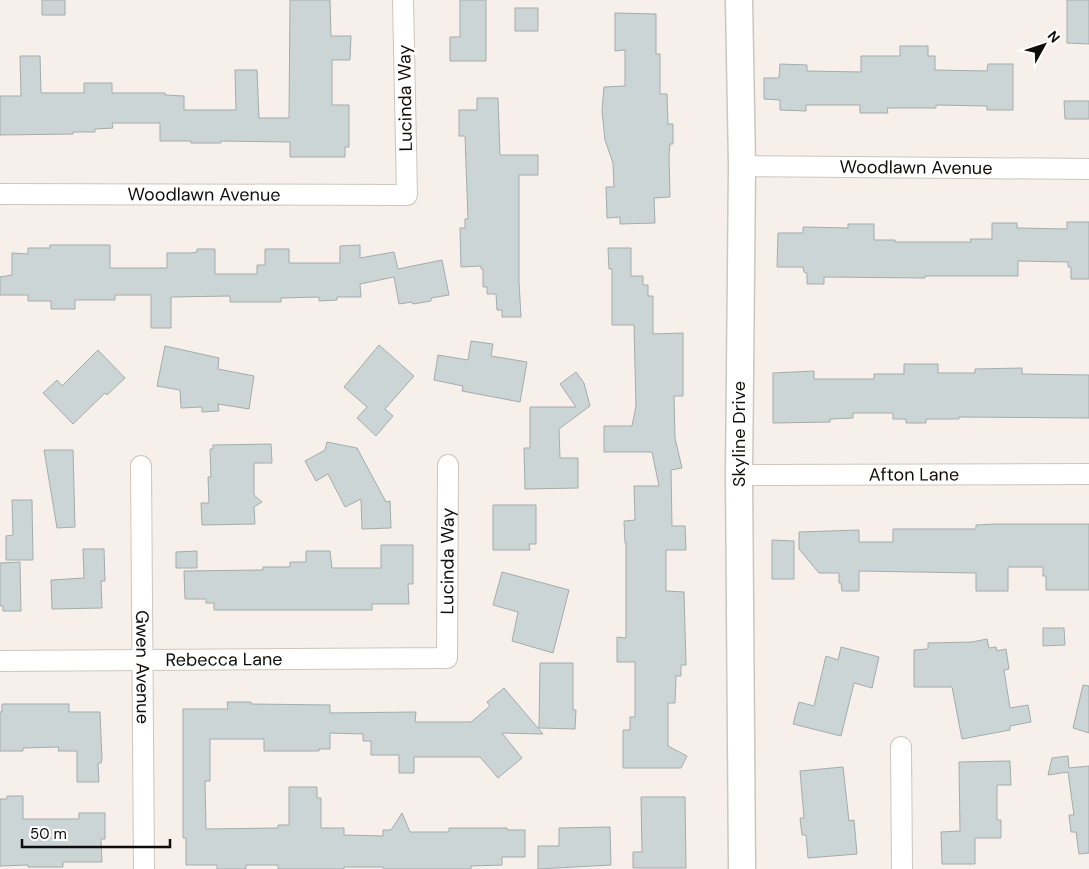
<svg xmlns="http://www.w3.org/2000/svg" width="1089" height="869" viewBox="0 0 1089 869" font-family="'DM Sans',sans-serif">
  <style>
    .building { fill: #cbd5d5; stroke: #a3adad }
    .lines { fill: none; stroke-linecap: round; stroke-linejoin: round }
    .minor-casing { stroke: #cdc6c0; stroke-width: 22 }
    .tertiary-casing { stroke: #cdc6c0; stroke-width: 29 }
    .minor { stroke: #fff; stroke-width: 20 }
    .tertiary { stroke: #fff; stroke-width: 26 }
    .labels { text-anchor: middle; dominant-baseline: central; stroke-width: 5; stroke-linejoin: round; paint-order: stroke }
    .street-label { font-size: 18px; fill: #0f0d0b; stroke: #fff }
  </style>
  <rect width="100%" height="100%" fill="#f7efe9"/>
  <path class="building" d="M42 0H65V15H42Z
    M290 0H330L331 36H351L350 60H332V105H349V147H345V157H290V142L221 141V143H191V141H160V123H112L113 128 95 129V132H73V134L0 135V96H21L20 56H40L41 93H84V83H112V93H165V95L184 96V110H236L235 70H257L259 118H289Z
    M460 0H486V61H450V37H460Z
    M1067 0H1089V44L1067 43Z
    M515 8H538V31H515Z
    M615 13 656 14V54H660V94H667L668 124H673V144H670L669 155 670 197 654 198 655 223 620 224V217L607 218 606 187H614L613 163 605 140 602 111 604 87 625 86V50L615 51Z
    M900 46H928V56H935V70L987 71 988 64H1013V110H987V106L936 105V108H887L888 113H860V105H806V111L780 110V100L764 99V78H779L780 64 807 65V71L861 72V56H900Z
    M477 98H498L500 155H538V175H519V282L521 317H502V310H497L496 294H487V287H483V269H481V266L461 267 460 228H465V219H468L465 136H459V110H477Z
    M1064 101H1089V119H1065Z
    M1067 222H1089V279H1071V267H1068V262L1018 261V276H925V278L824 277V284H807V273L804 272 803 267H777L778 233H803V227L848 228V224H874V240H895V242H971L970 239H992V223H1017V228L1067 229Z
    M50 245H110V268H167V253H191L197 252V249H215V274H257V265H265V249H289V263H340V246L360 245V258L394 252 398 269 442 260 449 295 431 298V301L413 304 412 302 399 304 394 277 360 284 361 297H337V300L319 301V297L281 298V302H230V296L171 297V328H151V295H115V300H75V309H51V301H28V295H0V277L12 275V253L28 254V248H50Z
    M608 248H631V276H643V285H648V296H653V334L683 333V396H674L675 438 682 468 671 470 672 526H685L686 550H666V591L684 592 686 665H681V676H676L675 703H668V746L687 756 681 768H623V730H630V717H635V662H617V637L626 638V543H625L624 521 635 520 634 486H659L652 452H604V426H632L636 406 634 325H612V269H609Z
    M471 341 493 344 491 356 527 362 520 402 462 391 463 386 434 380 438 355 468 360Z
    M379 345 414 376 385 409 393 416 376 436 357 418 367 407 344 387Z
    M165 346 219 358 218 369 254 376 249 409 218 404 219 411 202 412V407L181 408 180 390 157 386Z
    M98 350 125 378 107 395 105 393 73 424 43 393 57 380 62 386Z
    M904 364H938V373H975V369L1022 368V374L1089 375V418L959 417V419H926V423H906V419H893V413H853V418L830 419V422L773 423V373L814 371V379H874V374H904Z
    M576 372 584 383 590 406 559 429 560 458H578V488L525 489 524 448H530V407H576L560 384Z
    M327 442 357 448 386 502 390 501 391 528 362 529 361 499 345 507 328 474 316 481 305 461 325 450Z
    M271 444 272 463H254V495L262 502 254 507 255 524 202 525 201 503H209L208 477H211L210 449H213V445Z
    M44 450H73L75 527 57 528Z
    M12 500H32L33 560H6V536L13 535Z
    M493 505H536V544H529L530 550H493Z
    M996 524H1089V590H1046V576H1043V567H1008V591H976V573L859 571V591H842L841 583H839V573H819L799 549V532L859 530V542H893V529H976V525Z
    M772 540 794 541V579H772Z
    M381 545H413V584H408L409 604H372V610H214V603H206V599H185L184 571 263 570V567H290V562H306V551H330L332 568H381Z
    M83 549H104L105 581H101L102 608 52 609 51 580 84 578Z
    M197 551V568H176V552Z
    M20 562 21 611H3V606H0V563Z
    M502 572 569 590 553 653 512 641 518 612 493 605Z
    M1043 628H1064L1065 645 1043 646Z
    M987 639 989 648 996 647 997 651 1006 649 1009 669 1004 670 1010 708 1028 705 1031 722 1010 726V730L962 739 952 687H914V650L928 649V643L972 642Z
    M841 647 879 657 872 688 854 683 841 736 793 724 799 702 814 706 826 656 838 660Z
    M540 663H573V710H576L575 729 539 728Z
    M1083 685 1089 686V733L1073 728Z
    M504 688 543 734 502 733 522 758 498 778 480 757H414V773H399V755H371V741H363V734L330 733V749H319V751H264V739H210V781H205L206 829 278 828V825H289V787H317V798H321V828H344V835L383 836V830H391L402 813 410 832H449V828H507V830H525V857H502V865L471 866V869H383V867H344V869H278V865H246V869H217V865H186V838H183V709H228L227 702H251V704L330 705V713L416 712 415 722H471L490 706 487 702Z
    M2 704H69V712H100L102 759 101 763H98L99 782H77V751H58L59 747 23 748V751H0V712H2Z
    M1068 756 1069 768 1089 766V853L1079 854 1076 832H1071L1069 815H1074L1068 772 1048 775 1052 758Z
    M1010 761 1011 785H997V820H1001V838H975V864H942L941 832 960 831 959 762Z
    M843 767 849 821 854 820 857 854 808 858 806 835H802L800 818H804L800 771Z
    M7 796H23V819H79V813H105V839H101L102 862H63V867H28V865L0 866V799H7Z
    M641 797H685L686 868H633V852H642Z
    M610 827 611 865 538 869V846H559V828Z"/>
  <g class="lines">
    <g class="minor-casing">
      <g id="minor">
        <path id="s1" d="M742 166 1089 169"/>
        <path id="s2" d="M0 194 407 195 403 0"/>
        <path id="s3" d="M141 466 144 869"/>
        <path id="s4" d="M739 475 1089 474"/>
        <path id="s5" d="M0 661 447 658 448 465"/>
        <path d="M901 747 902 869"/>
      </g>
    </g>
    <g class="tertiary-casing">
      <path id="tertiary" d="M739 0 742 166 739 475 742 869"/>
    </g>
    <use href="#minor" class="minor"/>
    <use href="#tertiary" class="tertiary"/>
  </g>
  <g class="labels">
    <g class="street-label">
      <text transform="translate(405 98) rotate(-91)">Lucinda Way</text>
      <text stroke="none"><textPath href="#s1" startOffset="174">Woodlawn Avenue</textPath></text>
      <text stroke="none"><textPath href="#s2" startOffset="204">Woodlawn Avenue</textPath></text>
      <text transform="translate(739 434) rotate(-90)">Skyline Drive</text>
      <text stroke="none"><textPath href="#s4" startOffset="175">Afton Lane</textPath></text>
      <text stroke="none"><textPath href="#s5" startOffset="544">Lucinda Way</textPath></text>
      <text stroke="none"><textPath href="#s5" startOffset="224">Rebecca Lane</textPath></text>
      <text stroke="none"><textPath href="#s3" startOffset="201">Gwen Avenue</textPath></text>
    </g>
  </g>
  <g transform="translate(1044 45) rotate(50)" stroke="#ffffff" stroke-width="4" paint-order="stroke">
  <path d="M0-4L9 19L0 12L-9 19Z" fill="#0f0d0b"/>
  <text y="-8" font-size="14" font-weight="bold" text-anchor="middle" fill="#0f0d0b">N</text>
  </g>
  <path d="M22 839v8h148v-8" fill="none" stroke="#0f0d0b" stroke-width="2.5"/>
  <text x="30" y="839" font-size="15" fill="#0f0d0b" stroke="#ffffff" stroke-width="4" paint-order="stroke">50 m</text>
</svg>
